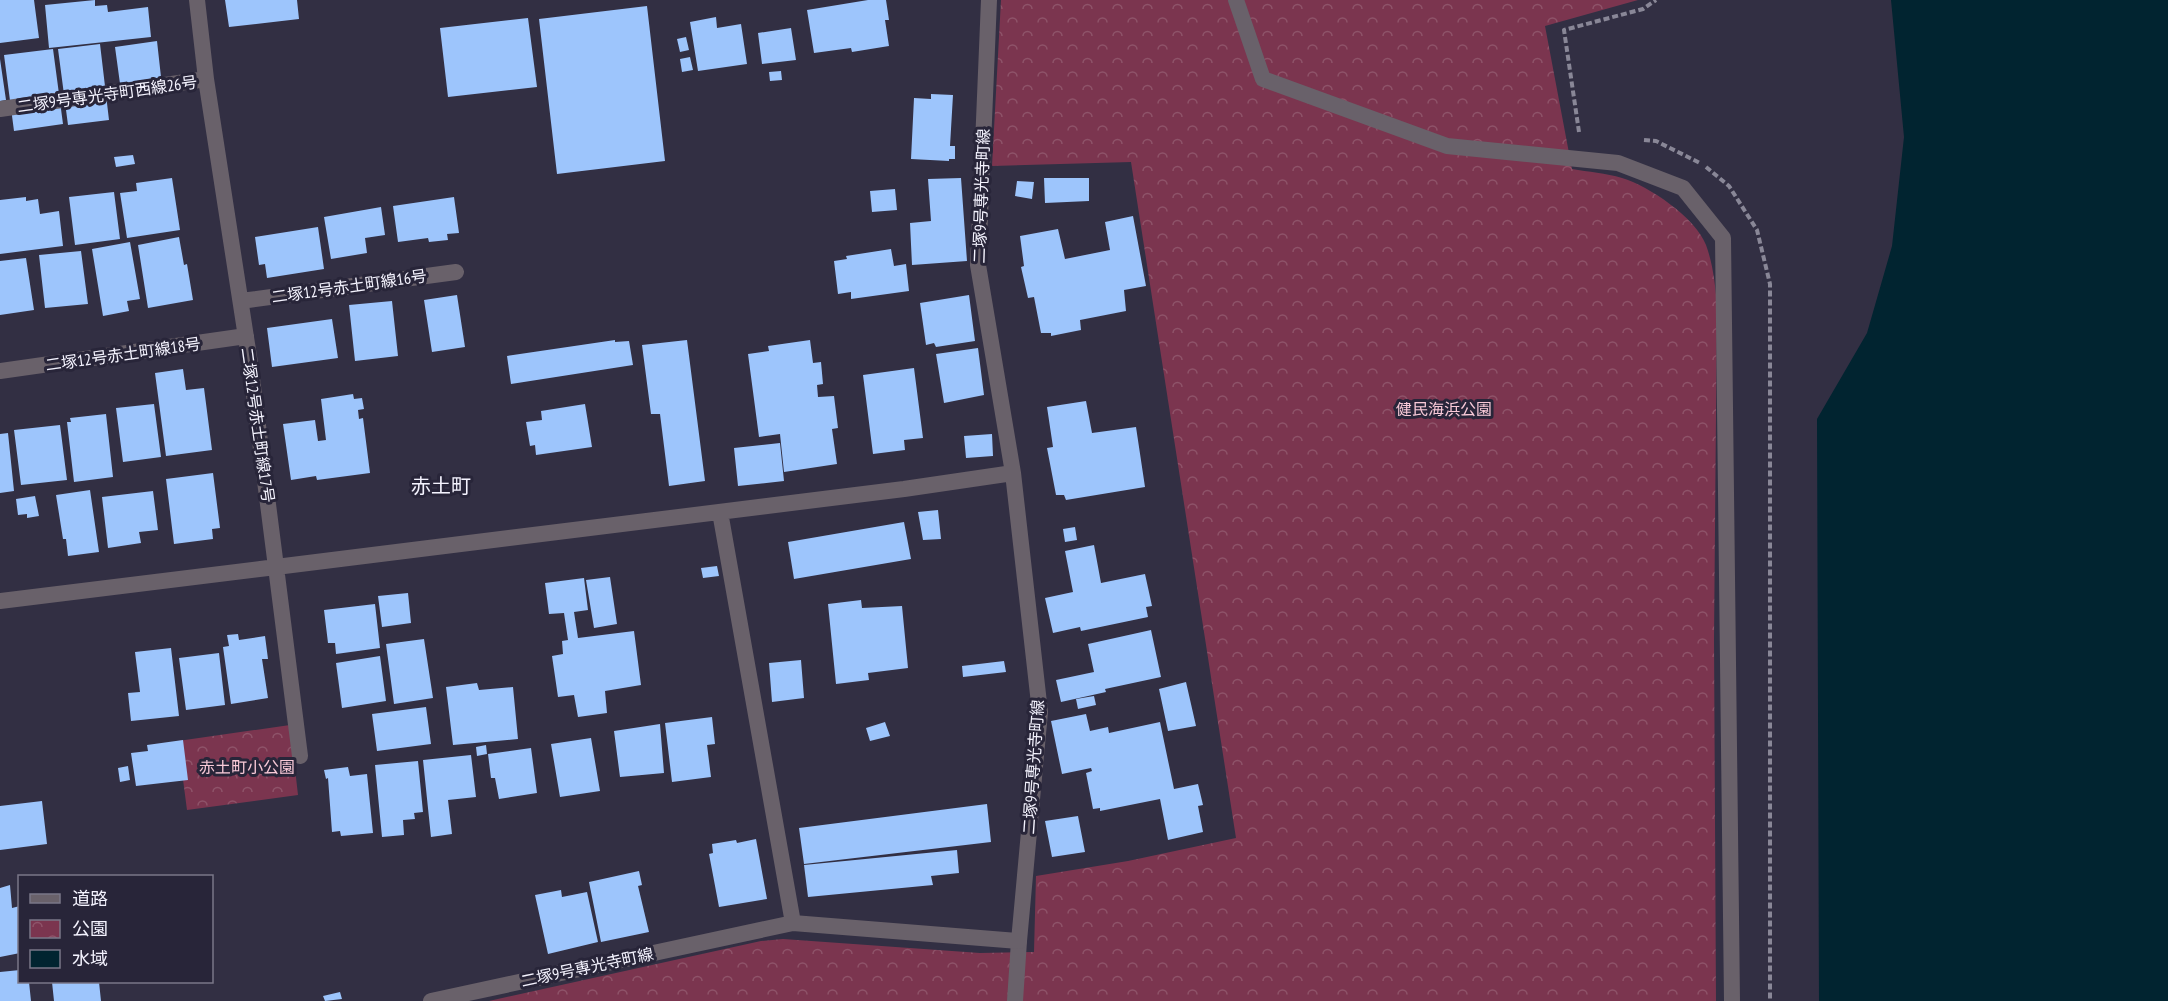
<svg xmlns="http://www.w3.org/2000/svg" width="2168" height="1001" viewBox="0 0 2168 1001" font-family="'PT Sans Narrow','Noto Sans JP',sans-serif">
  <style>
    .park { fill: url(#park-crowns) }
    .water { fill: #012430 }
    .building { fill: #9dc5fc }
    .lines { fill: none; stroke-linecap: round; stroke-linejoin: round }
    .path { stroke: #898797; stroke-width: 4; stroke-dasharray: 6 3; stroke-linecap: butt }
    .service { stroke: #69616a; stroke-width: 16 }
    .minor { stroke: #69616a; stroke-width: 16 }
    .labels { text-anchor: middle; dominant-baseline: central; stroke-width: 6; stroke-linejoin: round; paint-order: stroke }
    .street-label { font-size: 16px; fill: #f4f3fe; stroke: #282539 }
    .park-label { font-size: 16px; fill: #f8c9d7; stroke: #282539 }
    .quarter-label { font-size: 20px; fill: #f4f3fe; stroke: #282539 }
  </style>
  <defs>
    <pattern id="park-crowns" width="20" height="18" patternUnits="userSpaceOnUse" patternTransform="scale(1.5)"><rect width="20" height="18" fill="#7b354f"/><path d="M2 6a3 3 0 1 1 6 0M12 15a3 3 0 1 1 6 0" fill="none" stroke="#8e5369"/></pattern>
  </defs>
  <rect width="100%" height="100%" fill="#322f43"/>
  <path class="park" d="M1001 0H1638L1545 26 1572 169C1588 172 1606 173 1622 178 1649 186 1696 218 1706 245 1713 264 1715 284 1717 304L1714 639 1716 1001H489L761 941 783 939 980 953 1034 952 1036 876 1128 861 1236 838 1131 162 992 166Z
    M290 725 298 795 187 810 178 741Z"/>
  <path class="water" d="M1891 0H2168V1001H1819L1817 419 1867 333 1892 246 1904 137Z"/>
  <path class="building" d="M0 0H34L39 38 0 43Z
    M95 0V6L107 5 108 12 148 7 151 37 49 48 45 5Z
    M225 0H297L299 19 229 27Z
    M868 0H886L889 20H885L889 46 852 52 851 48 814 53 807 10Z
    M647 6 665 161 557 174 539 19Z
    M716 17 717 28 741 24 747 64 698 71 690 22Z
    M528 18 537 87 448 97 440 28Z
    M791 28 796 60 762 64 758 33Z
    M686 37 689 50 680 52 677 39Z
    M157 41 162 86 121 91 115 47Z
    M100 44 109 120 68 125 58 49Z
    M53 49 63 124 14 131 4 55Z
    M690 57 693 70 682 72 680 59Z
    M0 59 6 100 0 101Z
    M781 71 782 80 770 81 769 72Z
    M931 94 953 95 950 146H955V159H949V161L911 159 914 98 931 99Z
    M133 155 135 164 116 167 114 157Z
    M172 178 180 230 127 238 120 193 137 191 136 183Z
    M961 178 967 261 912 265 910 223 931 221 928 179Z
    M1044 178H1089V201L1045 203Z
    M1017 181 1034 182 1032 199 1015 196Z
    M895 189 897 210 872 212 870 191Z
    M114 192 120 239 75 245 69 197Z
    M26 197V201L38 199 40 214 59 211 63 246 0 254V200Z
    M454 197 459 233 447 234 448 240 429 242 428 238 398 242 393 206Z
    M381 207 385 235 365 238 367 253 331 259 324 217Z
    M1133 216 1146 286 1124 290 1126 311 1080 320 1081 330 1051 336V333H1041L1034 297 1028 298 1021 267 1024 266 1020 236 1058 229 1065 259 1110 250 1105 222Z
    M318 227 324 269 267 278 265 264 259 265 255 237Z
    M179 237 184 265 187 264 193 300 148 308 138 245Z
    M130 242 140 299 127 301 129 311 103 316 92 249Z
    M891 249 894 266 906 264 909 291 851 299V292L838 294 834 261 847 259 846 256Z
    M81 251 88 304 45 308 39 255Z
    M26 258 34 310 0 315V261Z
    M457 295 465 347 432 352 424 300Z
    M969 295 975 341 936 347 934 343 926 345 920 303Z
    M392 301 398 356 355 361 349 305Z
    M332 319 338 358 272 367 267 328Z
    M615 340V342L629 341 633 365 511 384 507 356Z
    M687 340 705 481 669 486 660 414H651L642 345Z
    M810 340 813 363 821 362 823 384 817 385 818 397 834 396 838 428 832 429 837 464 784 472 780 434 759 437 748 354 769 351 768 346Z
    M978 348 984 395 944 403 936 354Z
    M914 368 923 438 904 440 905 450 873 454 863 375Z
    M183 369 186 390 204 388 212 450 166 456 155 373Z
    M353 394 354 399 362 398 364 409 358 410 359 419 363 418 370 473 317 480 316 476 291 480 283 424 315 420 318 441 326 440 321 399Z
    M1086 401 1092 433 1136 427 1145 487 1066 500 1064 495H1056L1047 448 1053 447 1047 407Z
    M154 404 161 457 123 462 116 408Z
    M585 404 592 447 536 455 535 445 530 446 526 422 542 420 541 411Z
    M106 414 113 477 74 482 67 422H71L70 418Z
    M60 425 67 480 21 485 14 430Z
    M8 433 14 491 0 493V434Z
    M992 434 993 456 966 458 964 436Z
    M780 443 784 481 738 486 734 448Z
    M213 473 220 528 212 529 213 539 174 544 166 479Z
    M90 490 99 552 68 556 66 539H63L56 495Z
    M153 491 158 530 139 532 141 543 108 548 102 497Z
    M35 496 39 516 27 518V514L18 515 16 499Z
    M938 510 941 539 923 540 918 512Z
    M904 522 911 559 794 579 788 542Z
    M1075 527 1077 540 1065 542 1063 529Z
    M1094 545 1101 583 1145 574 1152 606 1146 607 1148 617 1081 631 1080 627 1053 633 1045 598 1073 592 1065 551Z
    M717 566 719 576 703 578 701 568Z
    M610 577 617 624 594 628 586 580Z
    M584 578 588 610 574 612 578 638 634 631 641 685 605 691 607 713 578 717 574 695 558 697 552 656 563 654 562 641 568 640 564 613 549 614 545 583Z
    M408 593 411 623 382 627 378 596Z
    M861 600 862 608 902 606 908 668 868 673 869 680 836 684 828 604Z
    M375 604 380 648 336 654 335 643H328L324 610Z
    M1151 630 1161 677 1105 689 1106 692 1061 702 1056 680 1094 672 1088 644Z
    M238 634 239 640 265 636 268 659H262L268 698 231 704 223 647 229 646 227 635Z
    M424 639 433 698 394 704 386 644Z
    M171 648 179 716 131 721 128 693 140 692 135 652Z
    M219 653 225 705 186 710 179 658Z
    M380 656 386 701 342 708 336 663Z
    M801 660 804 698 772 702 769 663Z
    M1004 661 1006 672 963 677 962 666Z
    M1186 682 1196 726 1168 731 1159 689Z
    M477 683 479 690 513 687 518 739 453 745 446 687Z
    M1094 696 1096 705 1078 709 1076 699Z
    M426 707 431 744 377 751 372 714Z
    M1086 714 1090 731 1108 727 1109 733 1160 722 1174 789 1198 784 1203 805 1198 806 1203 832 1168 840 1160 799 1100 811V808L1093 809 1086 773 1092 771 1091 768 1062 774 1051 721Z
    M712 717 715 744 707 745 711 777 672 782 665 723Z
    M885 722 890 736 870 741 866 728Z
    M660 724 664 773 620 777 614 731Z
    M591 738 600 791 560 797 551 744Z
    M183 740 188 780 136 786 131 753 148 751 147 745Z
    M486 745 487 754 477 756 476 747Z
    M531 748 537 793 499 799 495 778H491L488 754Z
    M471 755 476 797 448 800 452 834 431 837 423 760Z
    M418 761 423 812 414 813 415 819 403 820 404 835 382 837 375 765Z
    M128 766 130 780 120 782 118 768Z
    M348 767 350 776 367 774 373 833 341 836 340 831 332 832 328 778 326 779 324 770Z
    M42 801 47 844 0 850V806Z
    M987 804 991 842 804 864 799 828Z
    M1078 816 1085 852 1052 857 1045 821Z
    M756 839 767 899 719 907 709 854 713 853 712 844 736 840 737 843Z
    M957 850 959 873 931 876 933 885 808 897 804 865Z
    M639 871 642 885 638 886 649 932 601 942 589 882Z
    M10 885 12 908 20 906V953L0 957V888Z
    M561 890 562 897 587 892 598 942 548 954 535 895Z
    M20 970V982H29L31 1001H0V972Z
    M52 982H99L101 1001H54Z
    M340 992 342 999 325 1001 323 996Z"/>
  <g class="lines">
    <path class="path" d="M1579 132 1564 30 1643 9 1656 0
      M1644 140 1656 141 1700 163
      M1706 167 1729 186 1757 230 1770 284V1001"/>
    <path class="service" d="M1015 1001 1019 941"/>
    <path class="minor" d="M1236 0 1263 79 1447 146 1618 163 1683 188 1723 238 1732 1001
      M0 109 206 79 197 0
      M241 301 456 272
      M0 371 246 336
      M720 512 793 923
      M0 601 276 567 250 363 206 79
      M300 756 276 567 904 489 1013 473
      M431 1001 793 923 1019 941 1040 712 1013 473 978 265 989 0"/>
  </g>
  <g class="labels">
    <g class="street-label">
      <text transform="translate(107 94) rotate(-8)">二塚9号専光寺町西線26号</text>
      <text transform="translate(981 196) rotate(-88)">二塚9号専光寺町線</text>
      <text transform="translate(349 286) rotate(-8)">二塚12号赤土町線16号</text>
      <text transform="translate(123 354) rotate(-8)">二塚12号赤土町線18号</text>
      <text transform="translate(258 425) rotate(82)">二塚12号赤土町線17号</text>
      <text transform="translate(1033 767) rotate(-86)">二塚9号専光寺町線</text>
      <text transform="translate(587 967) rotate(-12)">二塚9号専光寺町線</text>
    </g>
    <g class="park-label">
      <text x="1444" y="409">健民海浜公園</text>
      <text x="247" y="767">赤土町小公園</text>
    </g>
    <g class="quarter-label">
      <text x="441" y="486">赤土町</text>
    </g>
  </g>
  <rect x="18" y="875" width="195" height="108" fill="#282539" stroke="#7a7788" stroke-width="1.5"/>
  <rect x="30" y="894" width="30" height="9" fill="#69616a" stroke="#7a7788" stroke-width="1.5"/>
  <text x="72" y="905" font-size="18" fill="#f4f3fe">道路</text>
  <rect x="30" y="920" width="30" height="18" fill="url(#park-crowns)" stroke="#7a7788" stroke-width="1.5"/>
  <text x="72" y="935" font-size="18" fill="#f4f3fe">公園</text>
  <rect x="30" y="950" width="30" height="18" fill="#012430" stroke="#7a7788" stroke-width="1.5"/>
  <text x="72" y="965" font-size="18" fill="#f4f3fe">水域</text>
</svg>
